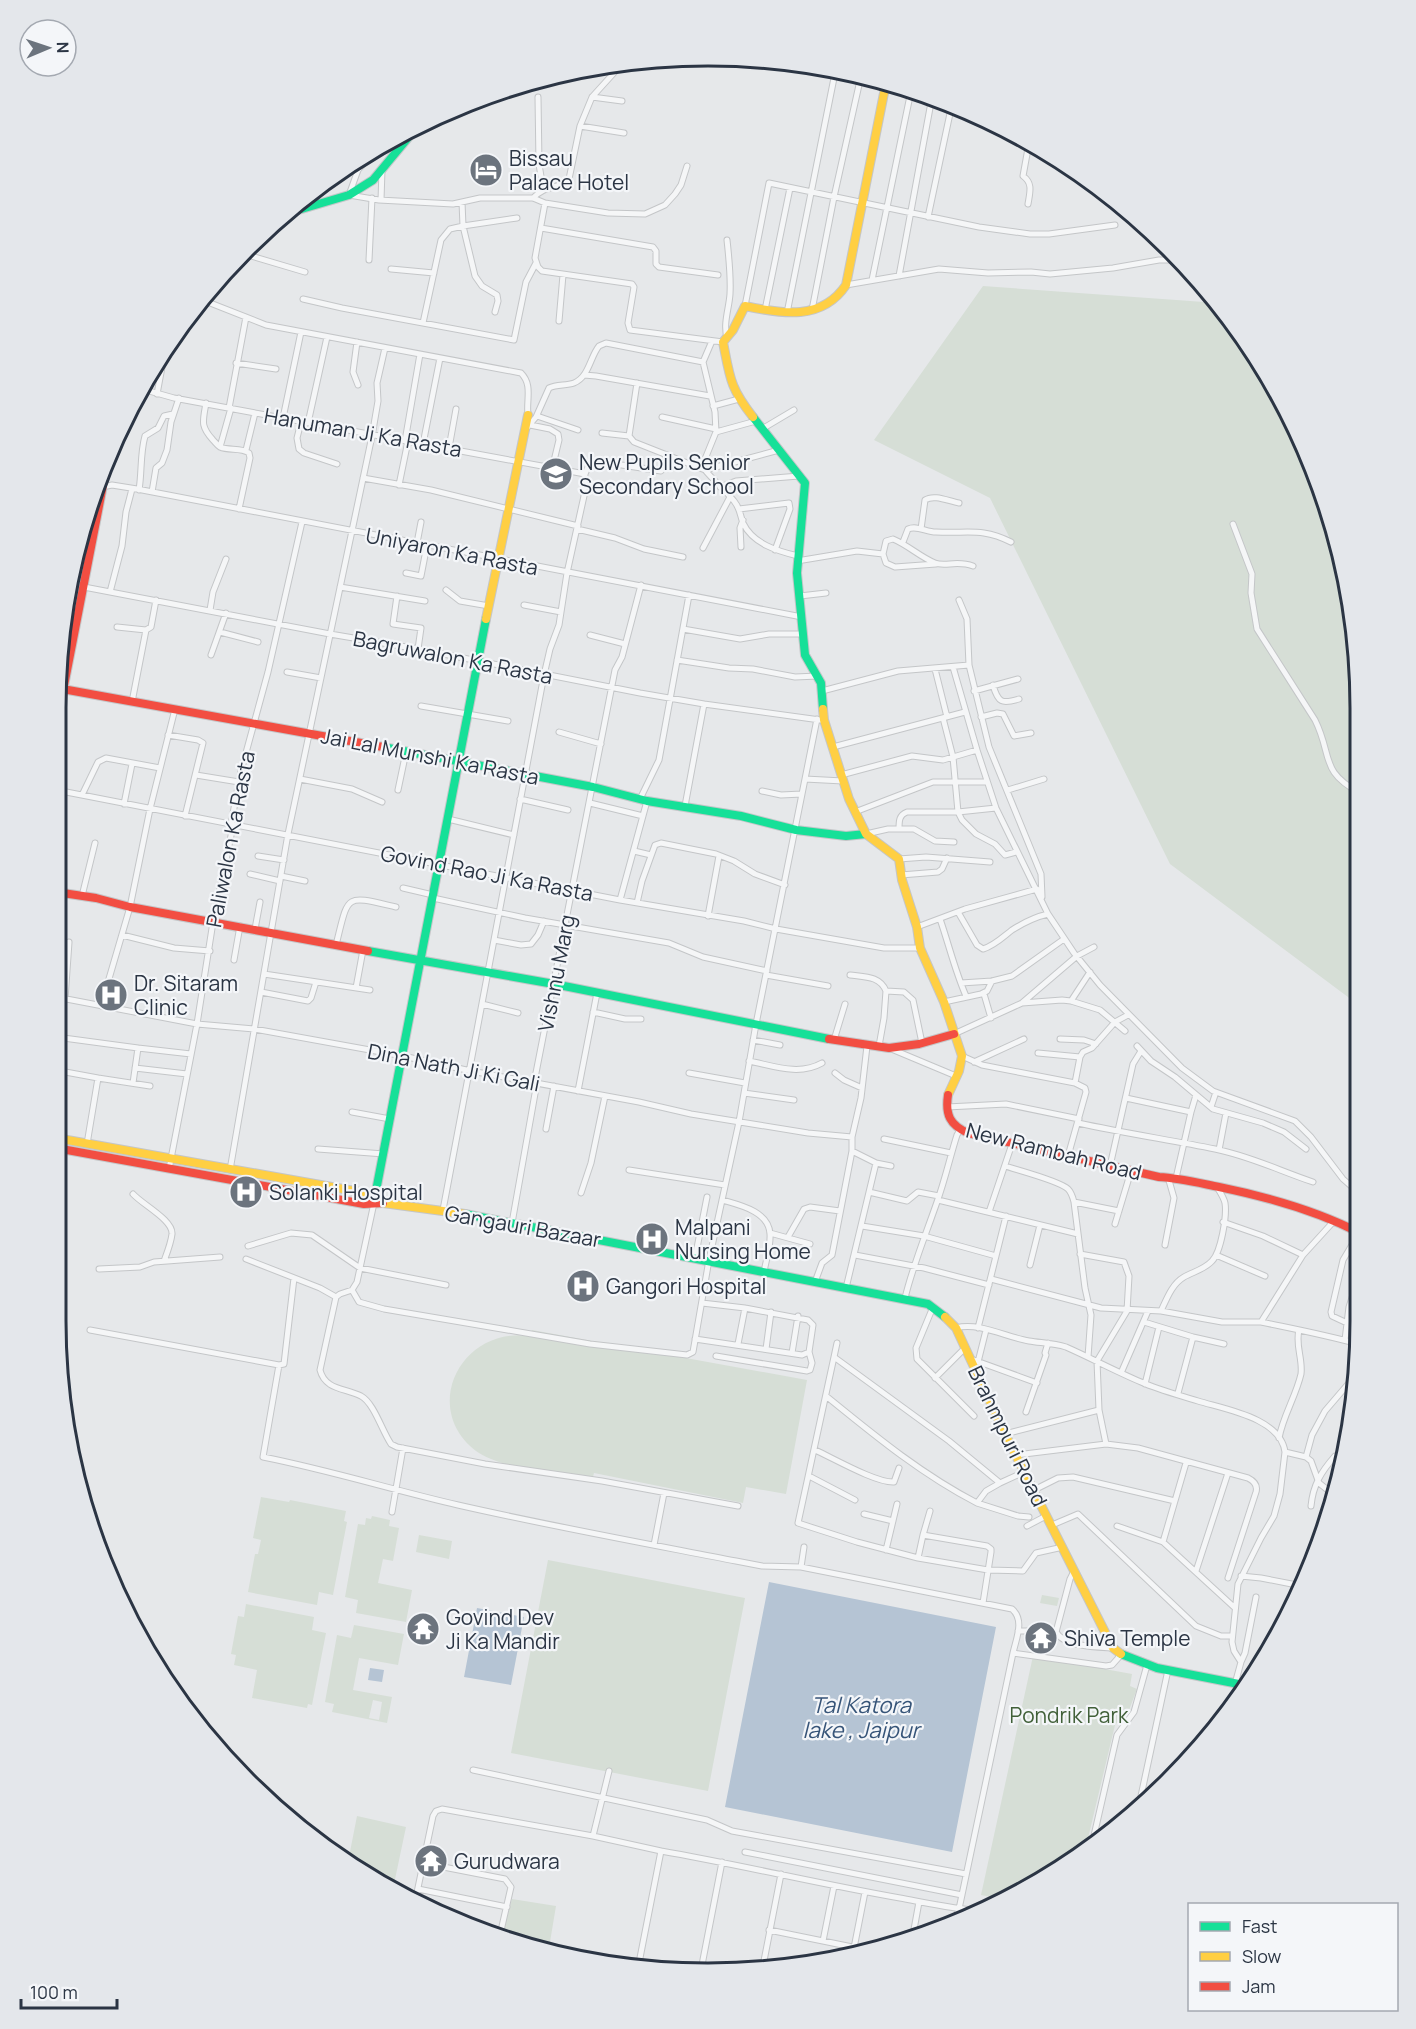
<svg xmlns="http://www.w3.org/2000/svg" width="1416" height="2029" viewBox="0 0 1416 2029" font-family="Manrope,sans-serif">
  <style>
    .green { fill: #d6ded6; fill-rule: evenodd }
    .water { fill: #b5c4d4 }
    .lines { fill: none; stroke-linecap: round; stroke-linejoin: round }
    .street-casing { stroke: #c4c6c8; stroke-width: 7 }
    .fast-casing { stroke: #c4c6c8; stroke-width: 10 }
    .slow-casing { stroke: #c4c6c8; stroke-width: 10 }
    .jam-casing { stroke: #c4c6c8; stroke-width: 10 }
    .street { stroke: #f5f6f7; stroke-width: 5 }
    .fast { stroke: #16e098; stroke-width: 8 }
    .slow { stroke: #ffcf43; stroke-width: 8 }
    .jam { stroke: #f24e42; stroke-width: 8 }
    .labels { text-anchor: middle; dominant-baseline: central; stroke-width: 4.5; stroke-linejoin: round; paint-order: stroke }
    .poi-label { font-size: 21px; fill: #2b3544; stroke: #f4f6f9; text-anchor: start }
    .street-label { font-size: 21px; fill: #2b3544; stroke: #f4f6f9 }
    .park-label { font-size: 21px; fill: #416039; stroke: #f4f6f9 }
    .water-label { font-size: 22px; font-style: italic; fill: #365478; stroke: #f4f6f9 }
    .rim { fill: none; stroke: #2b3544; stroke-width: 3 }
  </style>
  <rect width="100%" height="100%" fill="#e6e8ea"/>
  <path class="green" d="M983 286 1218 303 1226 311 1293 419 1348 581 1360 708V1006L1170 864 990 498 874 440Z
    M532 1330 807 1380 786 1494 746 1487 743 1503 594 1473 592 1481C562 1475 498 1468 476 1451 420 1408 461 1326 530 1336Z
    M261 1497 289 1502 290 1500 346 1511 344 1521 347 1522 333 1595 319 1592 317 1605 248 1592 255 1554H258L261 1540 253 1538Z
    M372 1516 390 1520 389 1526 399 1528 393 1561 383 1559 378 1583 412 1590 406 1622 356 1613 358 1600 345 1597 358 1524 365 1525 366 1518 371 1519Z
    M419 1535 452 1541 449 1559 416 1552Z
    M548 1560 745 1598 708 1791 511 1753Z
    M1042 1595 1059 1598 1057 1606 1040 1603Z
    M246 1604 314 1617 312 1630 326 1633 312 1705 308 1704 307 1708 252 1698 257 1670 234 1665 236 1655 231 1654 238 1616 244 1617Z
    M354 1625 404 1634 398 1665 359 1658 353 1690 392 1697 387 1723 332 1712 334 1704 325 1702 337 1635 351 1638ZM373 1700 382 1702 379 1720 369 1718Z
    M1033 1656 1132 1674 1130 1686 1137 1689 1129 1710 1115 1725 1085 1851 1006 1900 981 1895Z
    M357 1816 406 1827 394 1884 372 1879 348 1862Z
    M512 1899 556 1906 549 1948 501 1935Z"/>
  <path class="water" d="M769 1582 996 1627 952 1852 725 1807Z
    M477 1608 524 1617 511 1685 464 1677Z
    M370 1668 384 1670 382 1682 368 1680Z"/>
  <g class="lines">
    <g class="street-casing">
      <path id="street" d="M538 97 539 164 543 189
        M592 97 622 101
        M580 126 624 133
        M379 147 358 170 349 195 379 200 453 204 480 198H533L545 203 608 213 645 214 665 205 675 194 681 185 687 166
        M533 198C547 184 557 190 569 179L580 126 592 97 622 64
        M381 200 382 170
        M545 203 535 258 538 267 542 271 632 284 634 287 628 323 630 330 723 342
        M1028 204C1030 192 1033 183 1023 176L1029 143
        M928 217 952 104
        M541 228 653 247 656 251V264L659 267 718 275
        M241 253 305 272
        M369 260 372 198
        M391 269 434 273
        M899 276 932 97
        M872 280 911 91
        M846 285 939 269 988 273 1031 272 1050 274 1113 268 1159 260H1182
        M200 299 266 325 521 373C533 385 526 400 528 415
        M303 299 342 308 514 340 526 282 536 263
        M745 306 769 183 979 227 1030 234H1049L1115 225
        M765 310 790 188
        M812 310 834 197 861 76
        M495 312 498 301 497 295 482 286 475 276 463 226 517 218
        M787 313 836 68
        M559 321 563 275
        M423 323 441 240 450 229 463 226 462 202
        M727 338C723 323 729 309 730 294 731 276 729 258 727 240
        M712 341 703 362 715 412 716 432 705 459V470C714 481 725 490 734 501 740 508 740 515 743 523 753 544 777 551 798 556
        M357 342 353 372 358 385
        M236 363 276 369
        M584 375 596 376 710 396
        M142 389 174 398 585 474
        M157 394 165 351
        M206 403C203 421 200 426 213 440 215 442 217 445 220 447 229 451 241 447 249 453L250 458 239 509
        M713 406 739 399
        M229 408 246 317
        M537 416 578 430
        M662 417 716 429
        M283 418 301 332
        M301 422 297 438 299 449 304 453 337 464
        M308 423 327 337
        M530 425 550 429 558 434 559 440 552 469
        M526 429 536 417 549 388C557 384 566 386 574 383 589 377 590 357 599 346L606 343 703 362
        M762 429 794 410
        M716 432 756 421
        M602 433 629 436 634 442 705 470 779 450
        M629 436 637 383
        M405 441 420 354
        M423 444 440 358
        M220 447 231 408
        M449 448 456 409
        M246 450 255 413
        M363 478 431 490 578 526
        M399 485 408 441
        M102 487 112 485 137 489 802 617
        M720 487 736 481 799 476
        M139 490C142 472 140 454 145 436L158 428 164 416 173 414
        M152 492 156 468 162 463 167 450 171 422 179 398
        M739 509 789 503 790 509 775 550
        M1233 524 1252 574 1251 593 1257 629 1315 720C1333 756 1319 771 1360 793
        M577 529 615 538 644 549 683 557
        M921 529 925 500C934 494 948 501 959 503
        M903 542 908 529C917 525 926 532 936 532 967 534 981 527 1011 542
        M417 543 421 522
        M741 547 740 528 743 520
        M703 548 730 497
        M883 554 886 541 893 539C908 545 920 557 935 563 945 567 957 560 973 566
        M797 561 857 551 883 554 886 563 895 567 936 564
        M406 573 421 576 427 545
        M84 587 330 634 418 649 640 693 704 704 820 720
        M340 587 425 601
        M446 590 460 601 489 606
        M110 592 122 546 126 512 132 489
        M397 596 393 624 421 628 418 649
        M800 596 826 593
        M959 600 967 619 969 665
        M524 605 561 612
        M210 610 213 592 226 559
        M117 627 146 630 151 627 156 600
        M683 629 740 639 769 634H803
        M220 632 258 642
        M590 635 625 644
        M211 655 226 613
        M677 660 729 668 753 669 795 677 818 676
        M953 667 977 750 996 808 1048 914 1074 953 1100 985 1182 1068 1213 1091 1295 1121 1311 1137 1343 1179 1360 1194
        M935 669 947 717
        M287 672 321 678
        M993 685C998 703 1002 704 1019 699
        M822 691 898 671 969 665 989 747 1041 874 1042 897
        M974 691 1018 679
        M132 702 146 630
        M421 706 508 721
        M981 717 997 713 1003 714 1014 736 1031 733
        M943 718 953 757 958 812 962 820 976 834 995 844 1005 855 1016 852
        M559 732 601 744
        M168 735 198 740 203 743 185 816
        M833 747 965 712
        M196 775 239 782
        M841 775 912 756 943 760 977 750
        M300 779 352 789 382 802
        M805 779 843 781
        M56 790 620 900 744 921 776 929 884 948H920
        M398 790 406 752
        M1008 790 1044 779
        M762 791 781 795 802 794
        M82 795 98 762 106 758 160 768
        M520 799 568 810
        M640 799 659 760 689 595
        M590 803 643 816
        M124 804 132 764
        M685 806 704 704
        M855 812 933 782H987
        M448 819 514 835
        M899 829C899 821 899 815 907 812H958L996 808
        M866 834 888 829H914L935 841 954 842
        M634 851 651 855
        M258 856 284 860
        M899 859 926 857 990 862
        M250 874 280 881
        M901 875 938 872 942 869 947 858
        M281 876 305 881
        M403 888 433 895
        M82 896 95 843
        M433 898 525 918 669 943 703 957 767 971
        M620 900 647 801
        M637 903 642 881 655 845 661 843 716 854 734 861 755 874 785 885
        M958 912 977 945 983 949C994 946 1003 937 1012 930 1023 923 1035 917 1048 914
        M708 916 719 856
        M940 919C949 945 955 971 966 996
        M917 927 965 909 1037 889
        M255 929 260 902
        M122 935 174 948 210 951
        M494 940 521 945 531 944 538 935 544 921
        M336 945C349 893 344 895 396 907
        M234 960 240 926
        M264 974 370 990
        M766 975 828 986
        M850 975C865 977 880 976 886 991
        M961 983 992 981 1012 976 1064 939
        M356 988 363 950
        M261 992 308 1001 311 998 316 982
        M981 994H984L991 1018
        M56 997 197 1024 254 1029 403 1056 471 1071 639 1102 691 1114 808 1133 852 1137
        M65 999 69 942
        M1071 1001 1090 972
        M944 1002 981 994 987 991 992 981
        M1022 1003 1062 1000 1071 1001 1100 1010 1125 1031
        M482 1004 518 1013
        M101 1006 130 907 150 809 175 709
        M593 1012 625 1019H641
        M954 1034 1022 1003 1077 956 1094 947
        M56 1036 62 1051 60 1071 98 1078 87 1144
        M56 1037 138 1048 133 1083
        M1060 1039 1084 1040 1096 1044
        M753 1040 780 1045
        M834 1040 845 1004
        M879 1046 884 1018 886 991 904 992 913 1000 922 1043
        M1137 1046 1151 1061 1175 1077 1213 1109 1263 1123 1284 1132 1306 1149
        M138 1048 191 1054
        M889 1048 956 1076
        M1038 1053 1080 1057
        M962 1056 982 1065 1075 1083 1085 1088 1086 1092 1068 1156
        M749 1061C774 1066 799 1076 822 1063
        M974 1062 1024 1039
        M135 1068 187 1074
        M689 1073 745 1083
        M835 1073 844 1080 862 1088
        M98 1078 150 1086
        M1075 1083 1080 1057 1083 1052 1092 1048 1115 1022 1128 1015
        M578 1091 597 993
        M744 1093 794 1100
        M1126 1098 1191 1112 1176 1178
        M947 1107 1006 1104 1079 1119
        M1211 1107 1216 1092
        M352 1112 390 1119
        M1191 1112 1196 1095
        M1078 1123C1124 1133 1170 1140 1215 1149 1250 1156 1280 1171 1313 1182
        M546 1129 554 1086
        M884 1139 951 1153
        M318 1149 384 1154
        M1219 1150 1226 1113
        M876 1163 891 1166
        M1005 1166C1017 1170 1060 1181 1068 1189 1071 1192 1073 1198 1074 1202L1085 1288 1091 1315 1088 1357
        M1110 1166 1133 1064 1141 1051
        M169 1169 197 1024 213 922 233 826 231 824 241 771 268 672 302 522
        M230 1170 288 834 372 436 378 401 377 383 385 348
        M629 1170 725 1185
        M869 1192 907 1201 918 1192 939 1196
        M581 1193 591 1163 605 1096
        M133 1194C143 1205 173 1220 172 1234 171 1243 167 1253 164 1261
        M722 1200C739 1205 769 1211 770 1234 771 1246 766 1260 764 1272
        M938 1200 1078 1234
        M1074 1202 1119 1211
        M374 1203 357 1282 352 1290 340 1294 336 1297 320 1370C325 1390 345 1388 361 1396 374 1403 382 1431 391 1444L397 1447 485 1464 602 1481 738 1506
        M443 1210 544 675 550 649 559 625 567 573 584 496 585 474 588 467 595 462H602L661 471 664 467 667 455
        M989 1212 1012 1144
        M1223 1222 1263 1236 1303 1255
        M512 1223 536 1088 534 1083 615 670 622 657 641 585
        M1115 1224 1131 1171
        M862 1226 924 1236 996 1256
        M770 1233 810 1244
        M788 1237 804 1209 810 1207 840 1211
        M1165 1245 1174 1198 1168 1177
        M248 1246 291 1233 312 1235 360 1268 446 1285
        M1080 1254 1124 1262 1129 1276 1127 1311 1097 1361 1099 1410 1106 1444 1138 1448 1248 1478C1254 1481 1258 1485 1256 1492L1228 1578
        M855 1255 924 1268 989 1285
        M1216 1255 1265 1276
        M695 1258 707 1197
        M246 1259 320 1288 336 1297
        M1030 1265 1040 1225
        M99 1269 140 1267 154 1262 220 1257
        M294 1278 284 1364 279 1365 263 1457C329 1470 393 1490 458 1505 550 1526 643 1543 736 1561L762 1566 801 1567 1012 1609C1025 1620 1016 1639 1013 1653L959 1909 954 1921
        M991 1279 1101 1308 1161 1311 1222 1322H1261L1303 1255 1334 1221
        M815 1282 822 1263 832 1255 852 1151V1137L861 1098 867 1046
        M846 1288 876 1163 852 1151
        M352 1290 359 1302 384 1309 590 1344 687 1355 693 1352 709 1260 739 1122 756 1024 817 719
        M905 1298C913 1265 926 1234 937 1202 945 1180 950 1157 957 1135L960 1130
        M933 1307 916 1348 917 1359 974 1416
        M1161 1311C1167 1298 1172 1284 1184 1277 1193 1272 1205 1269 1212 1261 1221 1252 1227 1216 1225 1203 1224 1198 1220 1192 1217 1187
        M1144 1322 1193 1337 1224 1344
        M1261 1322C1294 1329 1326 1335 1358 1344
        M1347 1323 1332 1316 1331 1312 1343 1260 1359 1233
        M956 1328C979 1322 1006 1337 1029 1341 1041 1343 1053 1343 1066 1347 1091 1358 1115 1371 1141 1382 1159 1390 1179 1395 1198 1401 1224 1409 1281 1418 1285 1452L1280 1494 1274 1516 1261 1538 1238 1584 1232 1642 1234 1651 1241 1662 1235 1684
        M978 1328 1006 1216
        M90 1330 279 1365
        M695 1339 802 1355 809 1352 813 1325 808 1320 745 1308 702 1303
        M1345 1340 1349 1307 1360 1273
        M738 1344 745 1308
        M766 1349 771 1312
        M792 1353 798 1316
        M716 1356 807 1371 810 1370 812 1363 809 1352
        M834 1357 837 1343
        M971 1359 1037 1383
        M978 1362 986 1330
        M1121 1373 1148 1311
        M935 1378 965 1348
        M1145 1384 1159 1327
        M1178 1393 1193 1337
        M826 1396C874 1435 921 1474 977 1503
        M1026 1412 1046 1355 1045 1353 1048 1343
        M1005 1434 1099 1410
        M1279 1438C1283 1416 1296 1396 1301 1374 1303 1359 1295 1345 1299 1330
        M815 1450C833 1458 876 1483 894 1482L899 1468
        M1285 1452 1306 1457
        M1016 1455 1106 1444
        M1024 1472 1000 1483 949 1441 834 1357 798 1523 857 1542 918 1558 988 1570 1023 1571 1036 1553 1063 1547
        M809 1476 855 1500
        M1000 1483 986 1491 977 1503 1018 1516 1029 1517
        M1034 1490 1058 1478 1073 1477 1175 1501
        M1334 1495 1319 1483 1311 1461 1306 1457 1312 1435 1325 1411 1355 1376
        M1311 1506C1313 1485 1321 1472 1335 1456L1345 1458
        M392 1512 403 1448
        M864 1514 893 1521
        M1052 1525 1078 1514 1196 1626 1221 1636H1232
        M1027 1526 1046 1516
        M1117 1526 1163 1542 1235 1608
        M923 1535 930 1511
        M1163 1542 1186 1463
        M654 1545 664 1493
        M886 1550 897 1504
        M918 1558 923 1535 987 1546 991 1549V1552L983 1603
        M801 1567 804 1547
        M1074 1571 1070 1579 1056 1632C1064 1647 1098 1647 1113 1648
        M1196 1571 1228 1473
        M1241 1576 1261 1578 1302 1586
        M1018 1631H1054
        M1013 1653 1106 1666 1112 1665 1120 1656
        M1241 1662 1245 1653 1256 1597
        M473 1770 707 1820 732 1831 966 1874
        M1138 1810 1168 1670
        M593 1836 609 1771
        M1094 1846 1093 1840 1117 1735 1134 1712 1147 1665
        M745 1852 962 1895
        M423 1863 505 1879 511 1887 500 1935
        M418 1889 507 1907
        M415 1902 433 1816 436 1811 442 1809 593 1836 661 1851
        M769 1930 867 1950
        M913 1935 919 1902
        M823 1941 834 1886
        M854 1948 865 1892
        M638 1968 661 1851C741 1865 820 1884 900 1898 927 1903 954 1909 982 1911
        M701 1970 722 1862
        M762 1971 781 1874"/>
    </g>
    <g class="fast-casing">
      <path id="fast" d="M288 213 349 195 373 180 417 127
        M753 417 805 483 797 573 805 655 821 683 823 709
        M383 747 593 787 647 801 741 816 796 830 846 836 866 834
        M368 951 554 984 829 1039
        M375 1196 486 619
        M465 1214 928 1304 945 1317
        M1121 1654 1157 1668 1249 1686"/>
    </g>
    <g class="slow-casing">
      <path id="slow" d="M753 417C730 388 730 378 723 342L733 330 745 306C782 314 822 321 846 285L886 83
        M486 619 528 415
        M823 709 824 720 849 799 866 834 899 859 902 880 917 927 920 948 944 1002 962 1056 959 1071 948 1095
        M56 1138 360 1192 375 1196 383 1203 465 1214
        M945 1317 956 1328 1005 1434 1113 1648 1121 1654"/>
    </g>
    <g class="jam-casing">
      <path id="jam" d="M57 688 383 747
        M56 727 106 470
        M56 892 96 898 130 907 368 951
        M829 1039 889 1048 919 1044 954 1034
        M948 1095C945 1115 950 1125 968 1133L1159 1177C1179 1178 1199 1183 1219 1187 1268 1197 1315 1210 1360 1233
        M56 1148 364 1204 383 1203"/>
    </g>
    <use href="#street" class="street"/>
    <use href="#fast" class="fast"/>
    <use href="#slow" class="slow"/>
    <use href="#jam" class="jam"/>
  </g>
  <defs>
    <g id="hotel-disc" transform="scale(1.725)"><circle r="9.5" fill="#6c747e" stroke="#f4f6f9"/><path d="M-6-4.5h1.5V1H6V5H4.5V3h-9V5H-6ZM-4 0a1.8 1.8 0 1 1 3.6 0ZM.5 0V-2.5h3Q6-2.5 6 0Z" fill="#fff"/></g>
    <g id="school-disc" transform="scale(1.725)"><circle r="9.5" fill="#6c747e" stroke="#f4f6f9"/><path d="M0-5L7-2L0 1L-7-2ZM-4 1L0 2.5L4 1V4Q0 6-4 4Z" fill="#fff"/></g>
    <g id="hospital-disc" transform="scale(1.725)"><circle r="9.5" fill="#6c747e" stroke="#f4f6f9"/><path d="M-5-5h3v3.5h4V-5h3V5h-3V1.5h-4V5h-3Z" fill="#fff"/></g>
    <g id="temple-disc" transform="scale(1.725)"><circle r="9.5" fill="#6c747e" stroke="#f4f6f9"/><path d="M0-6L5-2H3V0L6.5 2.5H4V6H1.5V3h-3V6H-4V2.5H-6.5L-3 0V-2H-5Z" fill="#fff"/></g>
  </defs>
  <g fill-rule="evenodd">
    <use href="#hotel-disc" x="486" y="170"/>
    <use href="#school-disc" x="556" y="474"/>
    <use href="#hospital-disc" x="111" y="995"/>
    <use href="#hospital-disc" x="246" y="1192"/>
    <use href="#hospital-disc" x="652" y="1239"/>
    <use href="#hospital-disc" x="583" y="1286"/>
    <use href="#temple-disc" x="423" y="1629"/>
    <use href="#temple-disc" x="1041" y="1638"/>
    <use href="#temple-disc" x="431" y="1861"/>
  </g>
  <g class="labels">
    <g class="poi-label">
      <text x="509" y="158">Bissau<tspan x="509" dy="24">Palace Hotel</tspan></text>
      <text x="579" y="462">New Pupils Senior<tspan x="579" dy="24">Secondary School</tspan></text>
      <text x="134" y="983">Dr. Sitaram<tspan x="134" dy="24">Clinic</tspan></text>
      <text x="269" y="1192">Solanki Hospital</text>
      <text x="675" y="1227">Malpani<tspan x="675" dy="24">Nursing Home</tspan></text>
      <text x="606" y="1286">Gangori Hospital</text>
      <text x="446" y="1617">Govind Dev<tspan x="446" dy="24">Ji Ka Mandir</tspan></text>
      <text x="1064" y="1638">Shiva Temple</text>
      <text x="454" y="1861">Gurudwara</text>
    </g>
    <g class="street-label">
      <text transform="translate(363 432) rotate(10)">Hanuman Ji Ka Rasta</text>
      <text transform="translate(452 551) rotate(11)">Uniyaron Ka Rasta</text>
      <text transform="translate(453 657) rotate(11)">Bagruwalon Ka Rasta</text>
      <text transform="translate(430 756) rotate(11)">Jai Lal Munshi Ka Rasta</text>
      <text transform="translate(230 839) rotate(-79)">Paliwalon Ka Rasta</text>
      <text transform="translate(487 873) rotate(11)">Govind Rao Ji Ka Rasta</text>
      <text transform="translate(556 973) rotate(-79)">Vishnu Marg</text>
      <text transform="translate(454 1067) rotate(11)">Dina Nath Ji Ki Gali</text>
      <text transform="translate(1054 1151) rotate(14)">New Rambah Road</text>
      <text transform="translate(523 1226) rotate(10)">Gangauri Bazaar</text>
      <text transform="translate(1008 1436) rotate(64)">Brahmpuri Road</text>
    </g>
    <g class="park-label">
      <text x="1069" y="1715">Pondrik Park</text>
    </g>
    <g class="water-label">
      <text x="861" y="1705">Tal Katora<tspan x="861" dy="25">lake , Jaipur</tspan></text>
    </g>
  </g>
  <path d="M0 0H1416V2029H0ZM708 66H708A642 642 0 0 1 1350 708V1321A642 642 0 0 1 708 1963H708A642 642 0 0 1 66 1321V708A642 642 0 0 1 708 66Z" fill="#e4e7eb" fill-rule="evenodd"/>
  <path class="rim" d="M708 66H708A642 642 0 0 1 1350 708V1321A642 642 0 0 1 708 1963H708A642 642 0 0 1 66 1321V708A642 642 0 0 1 708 66Z"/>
  <rect x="1188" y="1903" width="210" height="108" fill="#f4f6f9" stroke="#a4a9b1" stroke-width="1.5"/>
  <rect x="1200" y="1922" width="30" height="9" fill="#16e098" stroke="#a4a9b1" stroke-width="1.5"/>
  <text x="1242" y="1933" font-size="18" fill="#2b3544">Fast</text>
  <rect x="1200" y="1952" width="30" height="9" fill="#ffcf43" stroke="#a4a9b1" stroke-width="1.5"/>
  <text x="1242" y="1963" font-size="18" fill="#2b3544">Slow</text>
  <rect x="1200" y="1982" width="30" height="9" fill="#f24e42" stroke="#a4a9b1" stroke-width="1.5"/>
  <text x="1242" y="1993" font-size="18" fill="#2b3544">Jam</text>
  <g transform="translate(48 48) rotate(88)"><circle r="28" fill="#f4f6f9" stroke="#a4a9b1" stroke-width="1.5"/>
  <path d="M0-4.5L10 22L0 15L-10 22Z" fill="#6c747e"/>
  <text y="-9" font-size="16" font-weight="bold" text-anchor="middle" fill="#2b3544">N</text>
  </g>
  <path d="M21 1999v9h96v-9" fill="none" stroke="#2b3544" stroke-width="3"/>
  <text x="30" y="1999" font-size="18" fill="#2b3544" stroke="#f4f6f9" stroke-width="4.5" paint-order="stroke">100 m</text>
</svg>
